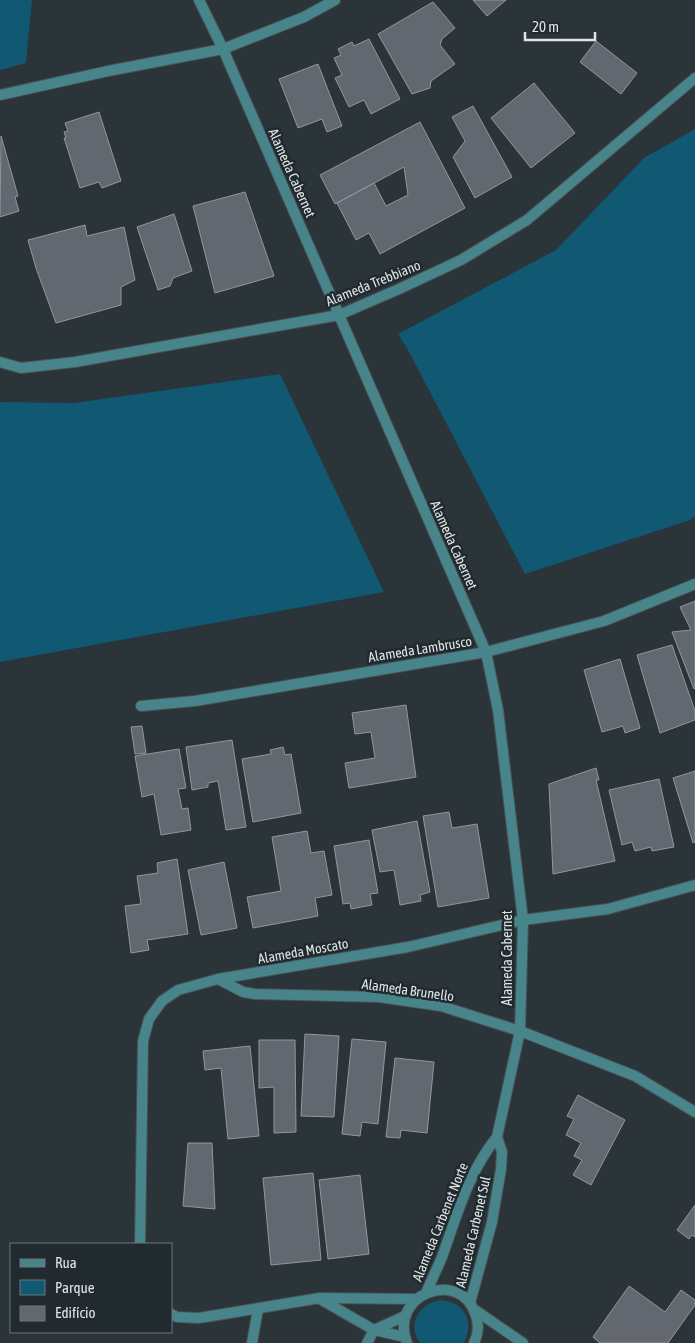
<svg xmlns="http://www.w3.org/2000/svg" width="695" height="1343" viewBox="0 0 695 1343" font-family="'Asap Condensed',sans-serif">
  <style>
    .green { fill: #115873 }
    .building { fill: #636870; stroke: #9197a0 }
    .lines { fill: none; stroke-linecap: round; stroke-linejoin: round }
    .lane-casing { stroke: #485054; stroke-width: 12 }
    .street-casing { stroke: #485054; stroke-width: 12 }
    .lane { stroke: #47858a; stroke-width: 10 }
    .street { stroke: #47858a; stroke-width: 10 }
    .labels { text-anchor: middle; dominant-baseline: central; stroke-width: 5; stroke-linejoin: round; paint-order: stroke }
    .street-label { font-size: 14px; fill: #dfe5e7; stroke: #212a2e }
  </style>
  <rect width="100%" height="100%" fill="#2b3438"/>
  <path class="green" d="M0 0H32L26 63 0 70Z
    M695 129V516L690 520 525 574 408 350 398 334 556 250 644 158Z
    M280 374 384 592 0 662V402L74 403Z
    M441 1300C466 1303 474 1321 464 1343H420C406 1324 420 1303 441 1300Z"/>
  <path class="building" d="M473 0H506L487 16Z
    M433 2 455 28 442 39 440 45 455 64 431 81 430 88 412 94 378 34Z
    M369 39 400 99 371 114 364 100 349 107 335 78 342 75 334 58 341 55 338 49 352 42 354 46Z
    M596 41 637 73 621 94 580 62Z
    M318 64 342 126 327 132 322 119 298 128 279 79Z
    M534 83 575 133 531 168 491 118Z
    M473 106 512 177 475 198 453 157 465 141 452 117Z
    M99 112 121 181 102 188 99 182 80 188 64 138H66L64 132 68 131 65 123Z
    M420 122 465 208 380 254 369 233 356 240 337 203 374 183 386 206 408 195 404 167 335 204 320 175Z
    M1 136 18 196 15 197 19 211 0 217Z
    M245 192 274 276 215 293 193 206Z
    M174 214 192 271 173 278 170 286 158 290 137 227Z
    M85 225 87 236 124 227 135 280 121 287V305L56 323 36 268 28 240Z
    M695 601V688L694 689 672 632 691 630 680 607Z
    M672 645 695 711V720L660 733 637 655Z
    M620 659 640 728 625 733 623 726 602 732 584 670Z
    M406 705 416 777 349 788 345 763 375 758 371 732 355 734 352 713Z
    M142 726 146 753 135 754 131 727Z
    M232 740 246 827 226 830 218 781 208 783V787L192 790 186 747Z
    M283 747 285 755 291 754 301 813 253 822 242 759 271 754 270 750Z
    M179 749 186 788 178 789 182 809 188 808 191 830 161 835 154 794 142 797 135 756Z
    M596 768 599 780H596L615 861 553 874 549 784Z
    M695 771V842L693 843 673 778Z
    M659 779 674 847 652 851 651 847 635 851 632 842 622 845 609 790Z
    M449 812 452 828 477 824 489 898 438 907 423 816Z
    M417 821 430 892 420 895 421 901 400 905 394 870 380 872 372 830Z
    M307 831 311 853 324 851 332 895 315 898 318 916 253 928 247 897 281 891 272 837Z
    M369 840 378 893 370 894 372 905 351 909 350 903 343 904 334 846Z
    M177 859 188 934 147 940 149 950 131 953 125 906 141 904 137 876 158 873 157 863Z
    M224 862 237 928 201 935 188 870Z
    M305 1034 339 1036 334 1117 301 1116Z
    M352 1039 386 1042 378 1124 362 1122 360 1136 342 1134Z
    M259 1040H295L296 1132 274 1133V1087L259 1088Z
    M250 1046 259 1136 228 1139 221 1068 205 1070 203 1051Z
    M395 1058 434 1062 427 1133 401 1130 400 1138 386 1137Z
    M578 1095 625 1120 591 1185 573 1175 582 1160 574 1156 581 1143 566 1135 574 1119 567 1116Z
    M188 1143H212L215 1209 183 1206Z
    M313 1173 321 1260 271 1265 263 1178Z
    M360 1175 369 1254 328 1259 319 1180Z
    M695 1205V1237L692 1235 689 1239 677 1230Z
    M629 1286 665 1312 681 1290 695 1300V1305L668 1343H600L593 1337Z"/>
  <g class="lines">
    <g class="lane-casing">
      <path id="lane" d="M252 1343 258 1309
        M367 1343 374 1330 405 1316"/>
    </g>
    <g class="street-casing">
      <path id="street" d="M199 0 223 49 486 652 498 710 523 920 520 1031 497 1137 502 1152 501 1169 492 1222 470 1303
        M0 95 108 71 223 49 304 17 335 0
        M0 362 21 368 75 362 339 315 399 289 461 260 527 220 695 78
        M141 706 195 701 486 652 604 621 695 584
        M218 979 243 992 255 994 379 997 441 1006 520 1031 635 1076 695 1112
        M140 1244 143 1041 149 1019 162 1001 178 990 218 979 408 947 523 920 608 909 695 885
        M426 1293C431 1281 437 1269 442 1257 457 1215 469 1171 497 1137
        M320 1299 374 1330 405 1337
        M475 1310 523 1343
        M171 1314 177 1317 199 1318 320 1298 417 1299
        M407 1343C388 1294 459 1268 475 1313 479 1323 479 1333 474 1343"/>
    </g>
    <use href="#lane" class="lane"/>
    <use href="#street" class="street"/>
  </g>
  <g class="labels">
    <g class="street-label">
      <text transform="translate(292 173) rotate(66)">Alameda Cabernet</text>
      <text transform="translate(373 283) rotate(-22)">Alameda Trebbiano</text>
      <text transform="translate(454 545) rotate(66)">Alameda Cabernet</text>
      <text transform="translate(420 649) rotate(-9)">Alameda Lambrusco</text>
      <text transform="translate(303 951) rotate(-10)">Alameda Moscato</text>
      <text transform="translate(507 958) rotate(-90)">Alameda Cabernet</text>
      <text transform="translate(408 990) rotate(8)">Alameda Brunello</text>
      <text transform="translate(440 1222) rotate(-68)">Alameda Carbenet Norte</text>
      <text transform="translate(473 1232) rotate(-77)">Alameda Carbenet Sul</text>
    </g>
  </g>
  <rect x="10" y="1243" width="162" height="90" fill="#212a2e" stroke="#6d7578"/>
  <rect x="20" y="1259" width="25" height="8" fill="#47858a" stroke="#6d7578"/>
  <text x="55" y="1268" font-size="15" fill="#dfe5e7">Rua</text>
  <rect x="20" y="1280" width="25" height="15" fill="#115873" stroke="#6d7578"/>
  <text x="55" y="1293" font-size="15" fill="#dfe5e7">Parque</text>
  <rect x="20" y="1306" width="25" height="15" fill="#636870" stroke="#6d7578"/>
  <text x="55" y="1318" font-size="15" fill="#dfe5e7">Edifício</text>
  <path d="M525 32v8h70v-8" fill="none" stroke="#dfe5e7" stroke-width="2.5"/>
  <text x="532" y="32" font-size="15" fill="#dfe5e7" stroke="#212a2e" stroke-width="4" paint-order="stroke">20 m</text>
</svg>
